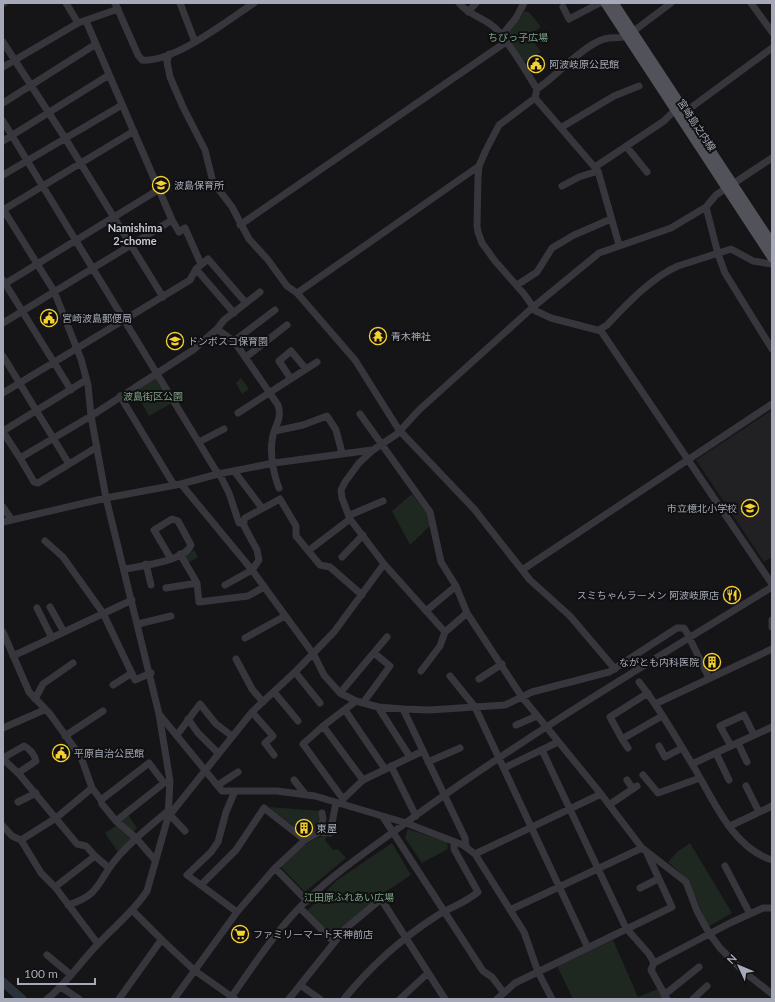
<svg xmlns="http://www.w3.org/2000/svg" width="775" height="1002" viewBox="0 0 775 1002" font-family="Lato,'Noto Sans JP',sans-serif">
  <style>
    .built { fill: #212124 }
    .green { fill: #1f2721 }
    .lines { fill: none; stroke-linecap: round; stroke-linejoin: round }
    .river { stroke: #2b313b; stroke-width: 9 }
    .minor { stroke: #36363c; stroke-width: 7 }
    .major { stroke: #52525b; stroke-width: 9 }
    .labels { text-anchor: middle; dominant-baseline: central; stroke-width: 4; stroke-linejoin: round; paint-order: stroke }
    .park-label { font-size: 10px; fill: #7da385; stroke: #101012 }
    .poi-label { font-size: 10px; fill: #a6a9b7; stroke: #101012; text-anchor: start }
    .street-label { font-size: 10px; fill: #a6a9b7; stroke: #101012 }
    .neighbourhood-label { font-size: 11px; font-weight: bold; fill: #c7c9d3; stroke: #101012 }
  </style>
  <rect width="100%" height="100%" fill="#151517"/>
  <path class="built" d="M772 410V557L764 562 696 460Z"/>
  <path class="green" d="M524 11 529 12 541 27 529 35 541 52 524 62 503 35 521 18Z
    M157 376 172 403 149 416 134 389Z
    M241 378 249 389 242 394 236 383Z
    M412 494 432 520 431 525 410 545 392 511Z
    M194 550 198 557 188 563 184 556Z
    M269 807 321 811 316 829 306 836Z
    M128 815 137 828 133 832 120 821Z
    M117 825 133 838 118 852 105 833Z
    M408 829 447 842 448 849 422 863 405 838Z
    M327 835 325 840 333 850 338 849 346 858 305 892 281 867C295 854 307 839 327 835Z
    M392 843 411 875 378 897 334 937 307 911 336 881Z
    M690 843 732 913 708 927 689 881 668 862 677 852Z
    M613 940 638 997 658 989 665 999H573L557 966Z"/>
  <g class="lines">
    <path class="river" d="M3 982 22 999"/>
    <path class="minor" d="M3 3H4
      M66 3 78 23
      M115 3 138 55 142 60C174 63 228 20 254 3
      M180 3 195 42
      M459 3C468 15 483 17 494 27 508 39 526 72 537 89
      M751 3 772 32
      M563 7 569 19 600 3
      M468 12 476 3
      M502 35 516 18 524 3
      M3 42 65 138 163 297
      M169 54 167 62 170 77 183 107 205 150 213 182 232 207 249 239 268 260 287 286 297 293 355 360 399 430 475 510 530 580 570 616 615 669
      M3 67 78 23 118 9
      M535 98 499 125 486 150 479 166 478 178 477 226 478 232 482 243 495 261 524 294 536 311 551 318 601 331 772 584
      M3 103 96 44
      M685 112 772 48
      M3 121 218 474
      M562 127 614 96 639 86
      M3 141 109 75
      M626 146 647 172
      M772 158 716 195 706 207 718 254 725 273 772 349
      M595 167 664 121 674 111
      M3 175 122 105
      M562 186 579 177 598 171
      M3 209 54 291 81 359 88 385 91 416 106 498 159 714 170 781 168 817 147 891C134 911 115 926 99 943 81 961 67 983 47 999
      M3 210 134 131
      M172 220 179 232 185 228 201 264
      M240 225 506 42
      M619 245 598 171 535 98 537 89C558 75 575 53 597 42 609 35 616 40 627 36L671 3
      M196 269 234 313
      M3 280 71 390
      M3 285 158 190
      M517 285 537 272 552 248 574 235 611 219
      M297 293 479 166
      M3 323 172 220 86 21
      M217 329 234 341 278 405C283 420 273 427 272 441 270 455 274 476 279 488
      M599 330 607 325C626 305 652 277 678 266L731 249 753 261 772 264
      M234 341 275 310
      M3 356 69 464
      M246 357 287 325
      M291 379 279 361 291 351 306 369
      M3 393 190 280 196 269 208 259 246 303 260 292
      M120 396 174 485
      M238 413 317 362
      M360 414 430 512 441 562 456 586 467 613 522 697 601 794 642 848 686 882 697 911 709 933 720 948 743 971 772 994
      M3 431 86 380
      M275 431 303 425 327 416 336 430 342 453
      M3 432 20 458 91 416 193 350 217 329 224 320 246 303
      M199 442 224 429
      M20 458 34 482 38 483 97 447
      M234 471 262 508
      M219 473 229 493 239 523 244 522
      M181 484 252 570 314 655 324 675 340 693 356 701 378 707 403 709 430 710 505 705 532 692 609 672 677 628H684L687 633 709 678
      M3 507 11 519
      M350 515 383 501
      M3 522 106 498 181 484 218 474 274 463 372 450
      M45 541 63 557 103 613 135 680 151 673
      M308 551 350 519
      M180 554 197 583 199 602 248 596 264 587
      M342 557 363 535
      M146 564 151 585
      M125 569C141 566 185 561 191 545L178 521 172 519 154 530 171 559
      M522 570 772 404
      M225 585 252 570 259 560 257 550 243 524 245 518 280 499 296 526V536L320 565 330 567 362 595
      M166 588 197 583
      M50 607 64 632
      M37 608 52 638
      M426 611 456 586
      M467 613 445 632 384 564 350 519 342 498 341 490 345 482 359 463 373 450 397 434 419 410 532 308 599 253 671 228 706 207
      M772 620V627
      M138 624 171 616
      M3 632 29 692 50 714 81 757 92 788 101 800 102 804 116 821 136 838 155 860
      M245 638 285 616
      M13 656 132 600
      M236 659 252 689 263 702
      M421 671 440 646 445 632
      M295 672 320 703
      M450 676 475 707 587 946
      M479 679 502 664
      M639 682C659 707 675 736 692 764 713 798 731 847 772 860
      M113 685 132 673
      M274 692 298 721
      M340 693 387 637
      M648 693 610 717 622 739 662 716
      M35 699 43 684 73 663
      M363 703 390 666 374 653
      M655 704 772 649
      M378 707 410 757
      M403 709 465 838 466 847
      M345 710 385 769
      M252 712 273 736 265 743 274 755
      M159 714 222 791H277L315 796 406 823 463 845 475 854 524 932 538 972 552 999
      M188 719 198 733 218 753
      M516 725 537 716
      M323 726 363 780
      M3 728 44 710
      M177 735 200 704 216 724 232 736
      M65 736 103 711
      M622 739 628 748
      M738 743 747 762
      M659 746 665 757 682 748
      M731 746 720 726 744 715 754 735
      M542 750 626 928 649 954 654 963
      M716 753 729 780
      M3 758 24 746C29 748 35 755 36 761L18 773
      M3 759 19 774 77 844 86 846 95 856
      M428 762 460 748
      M692 764 772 727
      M391 766 416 816
      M504 768 558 742
      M643 775 658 793 700 778
      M294 780 305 794
      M627 780 633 789
      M218 785 238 772
      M746 786 759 812
      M235 791 226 812 218 842 211 852 187 875 237 912
      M343 799 303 744 323 726 356 701
      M101 800 149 763 164 783 170 781
      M18 802 36 793
      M343 802V799L363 780 423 751
      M609 805 637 786
      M170 815 185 831
      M168 817 252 712 296 671 334 632 384 564
      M383 817 483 971 492 977 504 993
      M116 821 164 783
      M3 826 12 836 21 840 41 873 55 887 98 944
      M730 826 772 806
      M319 832 323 819 322 813
      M21 840 56 818 92 788
      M475 854 601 794
      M725 866 750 914
      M275 868 307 901
      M201 885 236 850 264 808 305 840
      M55 887 95 856 109 868
      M640 888 658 879
      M68 905C102 894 97 881 117 858 132 840 150 826 168 811
      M300 908 334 942
      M132 910 163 941
      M510 910 642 848
      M47 955 71 975
      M300 985 320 999
      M61 987 79 999
      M664 995 699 967
      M119 999 159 943 163 941 194 970 235 999
      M174 999 237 912 275 868 305 840 319 832 330 833 336 803
      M230 999C253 966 277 929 306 901 339 869 379 843 415 816 530 733 652 661 772 587
      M289 999 345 929 381 899 445 999
      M344 999C370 967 401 939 435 917 450 907 464 904 478 892L454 849V842
      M400 999 428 973
      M497 999 515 983 672 907 646 851
      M667 999 651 970 654 963 730 923 763 908H772
      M693 999 707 986"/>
    <path class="major" d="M605 3 772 258
      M614 3 772 243"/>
  </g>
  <defs>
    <g id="civic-ring" transform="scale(0.9)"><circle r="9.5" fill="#101012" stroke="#f5d02e" stroke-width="1.5"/><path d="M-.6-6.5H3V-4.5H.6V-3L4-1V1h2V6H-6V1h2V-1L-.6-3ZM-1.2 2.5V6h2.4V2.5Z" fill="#f5d02e"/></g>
    <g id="school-ring" transform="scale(0.9)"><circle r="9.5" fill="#101012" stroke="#f5d02e" stroke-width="1.5"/><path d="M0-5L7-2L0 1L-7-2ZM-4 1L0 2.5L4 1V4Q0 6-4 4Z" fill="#f5d02e"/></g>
    <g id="temple-ring" transform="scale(0.9)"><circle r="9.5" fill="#101012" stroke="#f5d02e" stroke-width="1.5"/><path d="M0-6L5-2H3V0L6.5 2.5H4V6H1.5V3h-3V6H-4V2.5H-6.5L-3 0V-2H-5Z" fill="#f5d02e"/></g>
    <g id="restaurant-ring" transform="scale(0.9)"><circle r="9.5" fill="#101012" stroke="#f5d02e" stroke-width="1.5"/><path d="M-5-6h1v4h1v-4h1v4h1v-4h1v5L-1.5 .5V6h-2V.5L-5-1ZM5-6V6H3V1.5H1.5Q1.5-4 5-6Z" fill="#f5d02e"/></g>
    <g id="building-ring" transform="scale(0.9)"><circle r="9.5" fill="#101012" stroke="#f5d02e" stroke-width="1.5"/><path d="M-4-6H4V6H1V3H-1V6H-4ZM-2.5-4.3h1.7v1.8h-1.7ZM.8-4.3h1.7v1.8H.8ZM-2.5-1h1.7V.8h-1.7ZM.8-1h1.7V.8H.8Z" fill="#f5d02e"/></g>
    <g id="supermarket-ring" transform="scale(0.9)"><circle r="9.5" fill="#101012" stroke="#f5d02e" stroke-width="1.5"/><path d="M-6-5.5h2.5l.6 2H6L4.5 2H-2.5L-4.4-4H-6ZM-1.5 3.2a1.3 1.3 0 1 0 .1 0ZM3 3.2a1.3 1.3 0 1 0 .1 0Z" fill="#f5d02e"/></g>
  </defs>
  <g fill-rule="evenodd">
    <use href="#civic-ring" x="536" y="64"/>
    <use href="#school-ring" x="161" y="185"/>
    <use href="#civic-ring" x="49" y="318"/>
    <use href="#temple-ring" x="378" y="336"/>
    <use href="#school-ring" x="175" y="341"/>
    <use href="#school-ring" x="750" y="508"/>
    <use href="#restaurant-ring" x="732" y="595"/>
    <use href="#building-ring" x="712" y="662"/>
    <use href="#civic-ring" x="61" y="753"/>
    <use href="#building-ring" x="304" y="828"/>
    <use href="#supermarket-ring" x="240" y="934"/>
  </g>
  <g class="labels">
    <g class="park-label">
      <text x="518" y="37">ちびっ子広場</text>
      <text x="153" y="396">波島街区公園</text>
      <text x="349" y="897">江田原ふれあい広場</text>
    </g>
    <g class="poi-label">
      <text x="549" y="64">阿波岐原公民館</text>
      <text x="174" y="185">波島保育所</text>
      <text x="62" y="318">宮崎波島郵便局</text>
      <text x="391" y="336">青木神社</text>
      <text x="188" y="341">ドンボスコ保育園</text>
      <text x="737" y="508" text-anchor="end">市立檍北小学校</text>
      <text x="719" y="595" text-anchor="end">スミちゃんラーメン 阿波岐原店</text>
      <text x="699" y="662" text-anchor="end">ながとも内科医院</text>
      <text x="74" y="753">平原自治公民館</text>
      <text x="317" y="828">東屋</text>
      <text x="253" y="934">ファミリーマート天神前店</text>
    </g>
    <g class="street-label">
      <text transform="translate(697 125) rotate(56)">宮崎島之内線</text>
    </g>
    <g class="neighbourhood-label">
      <text x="135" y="227">Namishima<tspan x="135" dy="13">2-chome</tspan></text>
    </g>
  </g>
  <rect width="775" height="1002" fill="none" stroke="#a6a9b7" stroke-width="8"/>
  <g transform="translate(739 966) rotate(314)" stroke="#101012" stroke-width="3" paint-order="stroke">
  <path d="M0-3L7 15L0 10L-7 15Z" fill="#a6a9b7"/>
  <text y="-6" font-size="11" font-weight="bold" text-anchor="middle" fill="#a6a9b7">N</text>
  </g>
  <path d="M18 978v6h77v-6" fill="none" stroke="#a6a9b7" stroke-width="2"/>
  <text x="24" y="978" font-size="12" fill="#a6a9b7" stroke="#101012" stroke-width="3" paint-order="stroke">100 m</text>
</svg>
